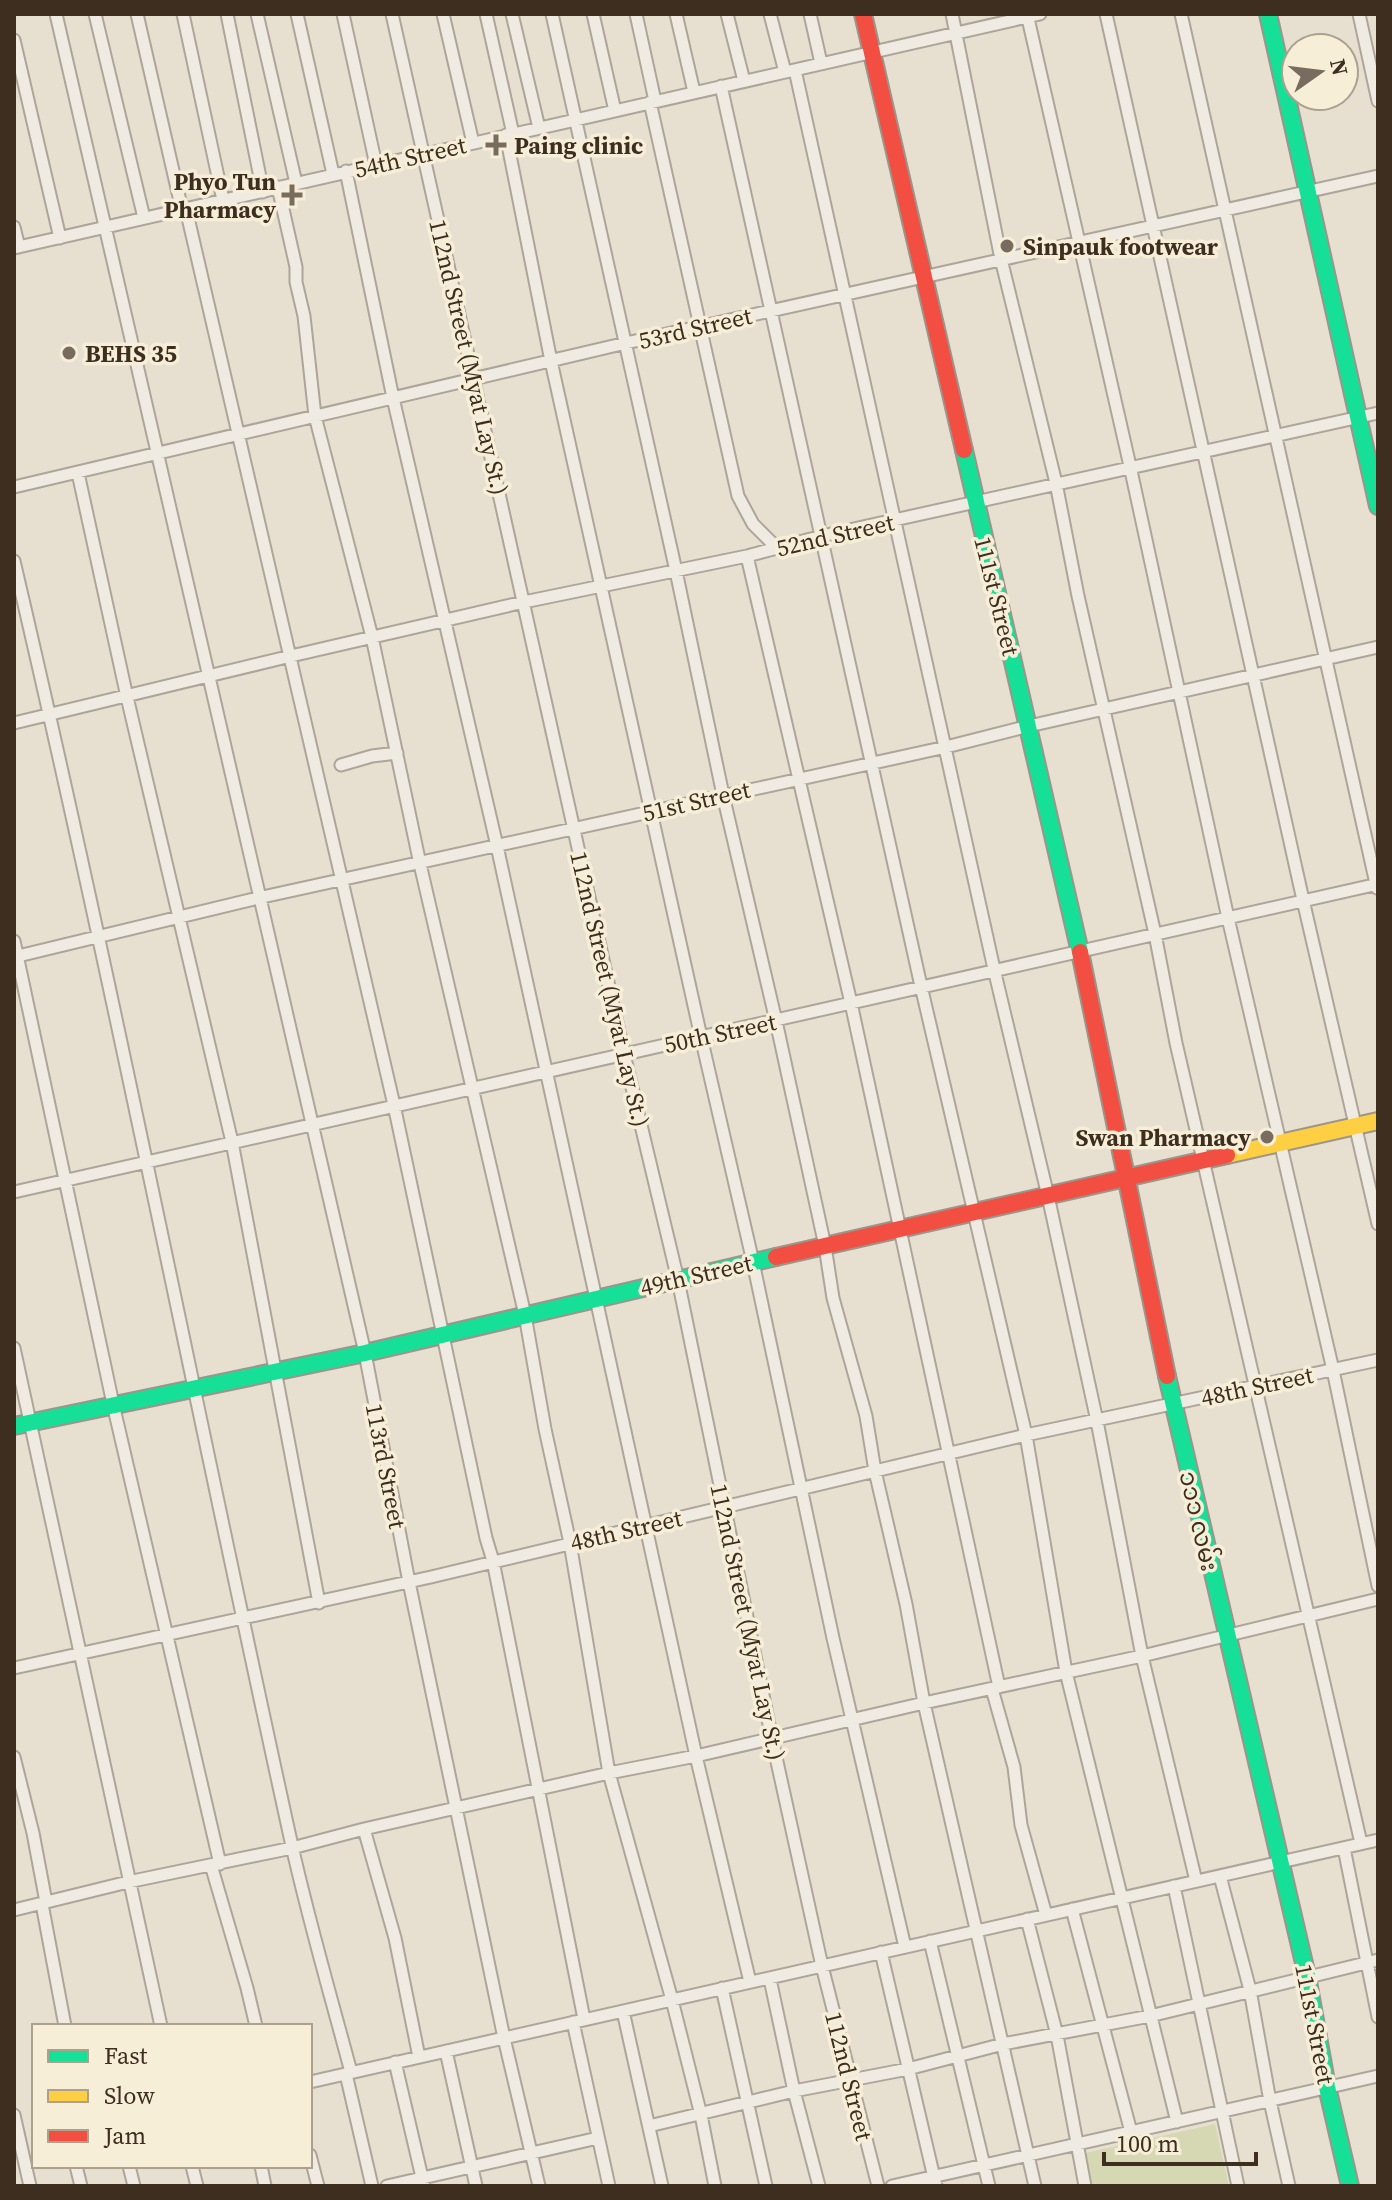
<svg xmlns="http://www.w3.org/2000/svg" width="1392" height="2200" viewBox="0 0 1392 2200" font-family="'Source Serif 4','Noto Sans Myanmar',serif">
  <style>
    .green { fill: #d6d7b3 }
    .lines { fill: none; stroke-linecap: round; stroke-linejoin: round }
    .street-casing { stroke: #ada599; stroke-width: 15 }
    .fast-casing { stroke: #9c958a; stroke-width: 20 }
    .slow-casing { stroke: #9c958a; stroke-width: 20 }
    .jam-casing { stroke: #9c958a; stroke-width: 20 }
    .street { stroke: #efebe3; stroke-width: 11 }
    .fast { stroke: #16e098; stroke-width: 16 }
    .slow { stroke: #ffcf43; stroke-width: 16 }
    .jam { stroke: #f24e42; stroke-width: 16 }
    .poi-dot { fill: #786c5e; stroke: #f7eed8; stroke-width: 3 }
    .labels { text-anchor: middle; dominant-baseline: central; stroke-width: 7; stroke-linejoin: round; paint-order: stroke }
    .poi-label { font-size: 24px; font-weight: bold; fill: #3d2e20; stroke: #f7eed8; text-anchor: start }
    .street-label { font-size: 24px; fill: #3d2e20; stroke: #f7eed8 }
  </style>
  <rect width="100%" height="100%" fill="#e7e0d1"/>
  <path class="green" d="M1215 2124 1229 2186H1093L1085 2153Z"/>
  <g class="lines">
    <g class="street-casing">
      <path id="street" d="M56 14 365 1353 409 1582 504 2038 539 2186
        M95 14 144 218
        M137 14 182 210 186 209 394 1105 486 1538 493 1561 584 2019
        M183 14 223 200
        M227 14 263 192
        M257 14 296 183
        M297 14 333 174
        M343 14 376 165
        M392 14 624 1054 678 1280 772 1739 822 1966 878 2186
        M443 14 473 143
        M486 14 513 134
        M512 14 539 128
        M552 14 676 571 723 795 776 1021 825 1246 833 1298 866 1416 875 1471 906 1604 924 1703 1035 2186
        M593 14 615 111
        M636 14 655 101
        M676 14 694 92
        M727 14 744 81
        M770 14 785 72
        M810 14 821 63
        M952 14 1001 259 1056 483 1078 596 1155 934 1176 1043 1361 1843
        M1027 14 1130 466 1228 918 1333 1370 1378 1586
        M1106 14 1303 900 1378 1224
        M1181 14 1377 888
        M1359 14 1378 101
        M14 40 60 238
        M795 70 994 969 1048 1196 1097 1421 1142 1656 1196 1881
        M721 86 921 986 1026 1435 1066 1672 1177 2122
        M650 102 738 496 753 524 777 548
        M506 135 551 361 701 1037 753 1262 833 1638 905 1947
        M346 171 393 398 497 846 696 1756 750 1982
        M278 187 296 267V282L304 316 315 416 372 637 420 864 525 1315 545 1429 570 1543 609 1773 672 2000 701 2115 715 2186
        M14 227 19 247
        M14 248 1040 14
        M78 473 127 697 232 1142 319 1603
        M14 487 626 343 1378 176
        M747 556 851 1003 999 1687
        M14 561C114 988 198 1419 292 1846 309 1922 331 1997 351 2072
        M14 723 291 656 524 602 747 556 822 536 1378 413
        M341 765 372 756 397 753
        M14 941 113 1404 220 1864
        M14 957 258 898 946 747 1029 726 1378 647
        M14 1192 1378 884
        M14 1348 161 2026
        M14 1668 431 1577 1026 1435 1378 1360
        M992 1689 1014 1767 1021 1825 1046 1915
        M14 1757 33 1833 46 1902
        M364 1829 395 1938 419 2057
        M1344 1848 1378 2017
        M211 1865 247 1988 256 2026
        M1220 1876 1250 1990 1270 2101 1289 2186
        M1174 1886 1238 2186
        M42 1904 65 2026
        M1072 1909 1131 2132
        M14 1910 128 1882 292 1848 364 1829 609 1773 696 1756 924 1703 1142 1656 1378 1599
        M1027 1919 1057 2035 1085 2186
        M930 1941 989 2186
        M881 1952 936 2186
        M770 1979 794 2091 819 2186
        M722 1988 766 2186
        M623 2011 662 2186
        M573 2022 609 2186
        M446 2051 476 2186
        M395 2062 424 2186
        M346 2074 372 2186
        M310 2082 1378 1840
        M14 2115 30 2186
        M649 2126 794 2091 908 2069 1003 2044 1150 2016 1378 1960
        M310 2155 318 2186
        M76 2166 81 2186
        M129 2166 134 2186
        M192 2166 197 2186
        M261 2166 265 2186
        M387 2186 598 2138
        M892 2186 1378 2076"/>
    </g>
    <g class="fast-casing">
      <path id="fast" d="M1268 14 1378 506
        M964 450 1080 952
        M1167 1376 1307 1976 1327 2087 1350 2186
        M14 1426 365 1353 776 1257"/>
    </g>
    <g class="slow-casing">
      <path id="slow" d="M1227 1155 1378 1121"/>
    </g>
    <g class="jam-casing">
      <path id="jam" d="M863 14 964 450
        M1080 952 1167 1376
        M776 1257 1227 1155"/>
    </g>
    <use href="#street" class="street"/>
    <use href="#fast" class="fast"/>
    <use href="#slow" class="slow"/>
    <use href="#jam" class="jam"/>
  </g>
  <g class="poi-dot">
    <path d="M492 133h8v8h8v8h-8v8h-8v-8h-8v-8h8z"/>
    <path d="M288 183h8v8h8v8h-8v8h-8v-8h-8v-8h8z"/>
    <circle cx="1007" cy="246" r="8"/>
    <circle cx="69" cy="353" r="8"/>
    <circle cx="1267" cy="1137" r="8"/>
  </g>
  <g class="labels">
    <g class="poi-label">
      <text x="514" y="145">Paing clinic</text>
      <text x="276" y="181" text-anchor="end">Phyo Tun<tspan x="276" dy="28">Pharmacy</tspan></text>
      <text x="1023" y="246">Sinpauk footwear</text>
      <text x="85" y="353">BEHS 35</text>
      <text x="1251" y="1137" text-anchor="end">Swan Pharmacy</text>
    </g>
    <g class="street-label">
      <text transform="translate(410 157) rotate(-13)">54th Street</text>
      <text transform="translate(695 328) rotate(-13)">53rd Street</text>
      <text transform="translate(469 357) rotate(77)">112nd Street (Myat Lay St.)</text>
      <text transform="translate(835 535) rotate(-13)">52nd Street</text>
      <text transform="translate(997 596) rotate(76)">111st Street</text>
      <text transform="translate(696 801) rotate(-13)">51st Street</text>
      <text transform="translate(610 989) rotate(77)">112nd Street (Myat Lay St.)</text>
      <text transform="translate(720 1033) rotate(-12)">50th Street</text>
      <text transform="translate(696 1275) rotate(-13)">49th Street</text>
      <text transform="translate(1257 1386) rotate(-12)">48th Street</text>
      <text transform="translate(386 1466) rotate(79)">113rd Street</text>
      <text transform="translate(1199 1521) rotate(77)">၁၁၁ လမ်း</text>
      <text transform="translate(626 1530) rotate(-13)">48th Street</text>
      <text transform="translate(748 1622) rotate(78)">112nd Street (Myat Lay St.)</text>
      <text transform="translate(1315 2024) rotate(79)">111st Street</text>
      <text transform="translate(849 2076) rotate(76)">112nd Street</text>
    </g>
  </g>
  <rect width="1392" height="2200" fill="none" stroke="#3d2e20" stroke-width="32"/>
  <rect x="32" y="2024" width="280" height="144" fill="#f7eed8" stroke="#ada18e" stroke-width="2"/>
  <rect x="48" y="2050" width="40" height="12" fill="#16e098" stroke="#ada18e" stroke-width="2"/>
  <text x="104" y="2064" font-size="24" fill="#3d2e20">Fast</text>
  <rect x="48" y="2090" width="40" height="12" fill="#ffcf43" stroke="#ada18e" stroke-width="2"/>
  <text x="104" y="2104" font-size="24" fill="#3d2e20">Slow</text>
  <rect x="48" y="2130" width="40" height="12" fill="#f24e42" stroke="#ada18e" stroke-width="2"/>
  <text x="104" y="2144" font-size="24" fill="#3d2e20">Jam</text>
  <g transform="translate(1320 72) rotate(76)"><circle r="38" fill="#f7eed8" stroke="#ada18e" stroke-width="2"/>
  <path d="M0-6L14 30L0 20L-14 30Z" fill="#786c5e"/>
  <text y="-12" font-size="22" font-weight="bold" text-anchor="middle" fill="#3d2e20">N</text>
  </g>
  <path d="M1104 2152v12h152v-12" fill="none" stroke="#3d2e20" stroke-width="4"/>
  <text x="1116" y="2152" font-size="24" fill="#3d2e20" stroke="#f7eed8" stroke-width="6" paint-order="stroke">100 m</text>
</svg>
